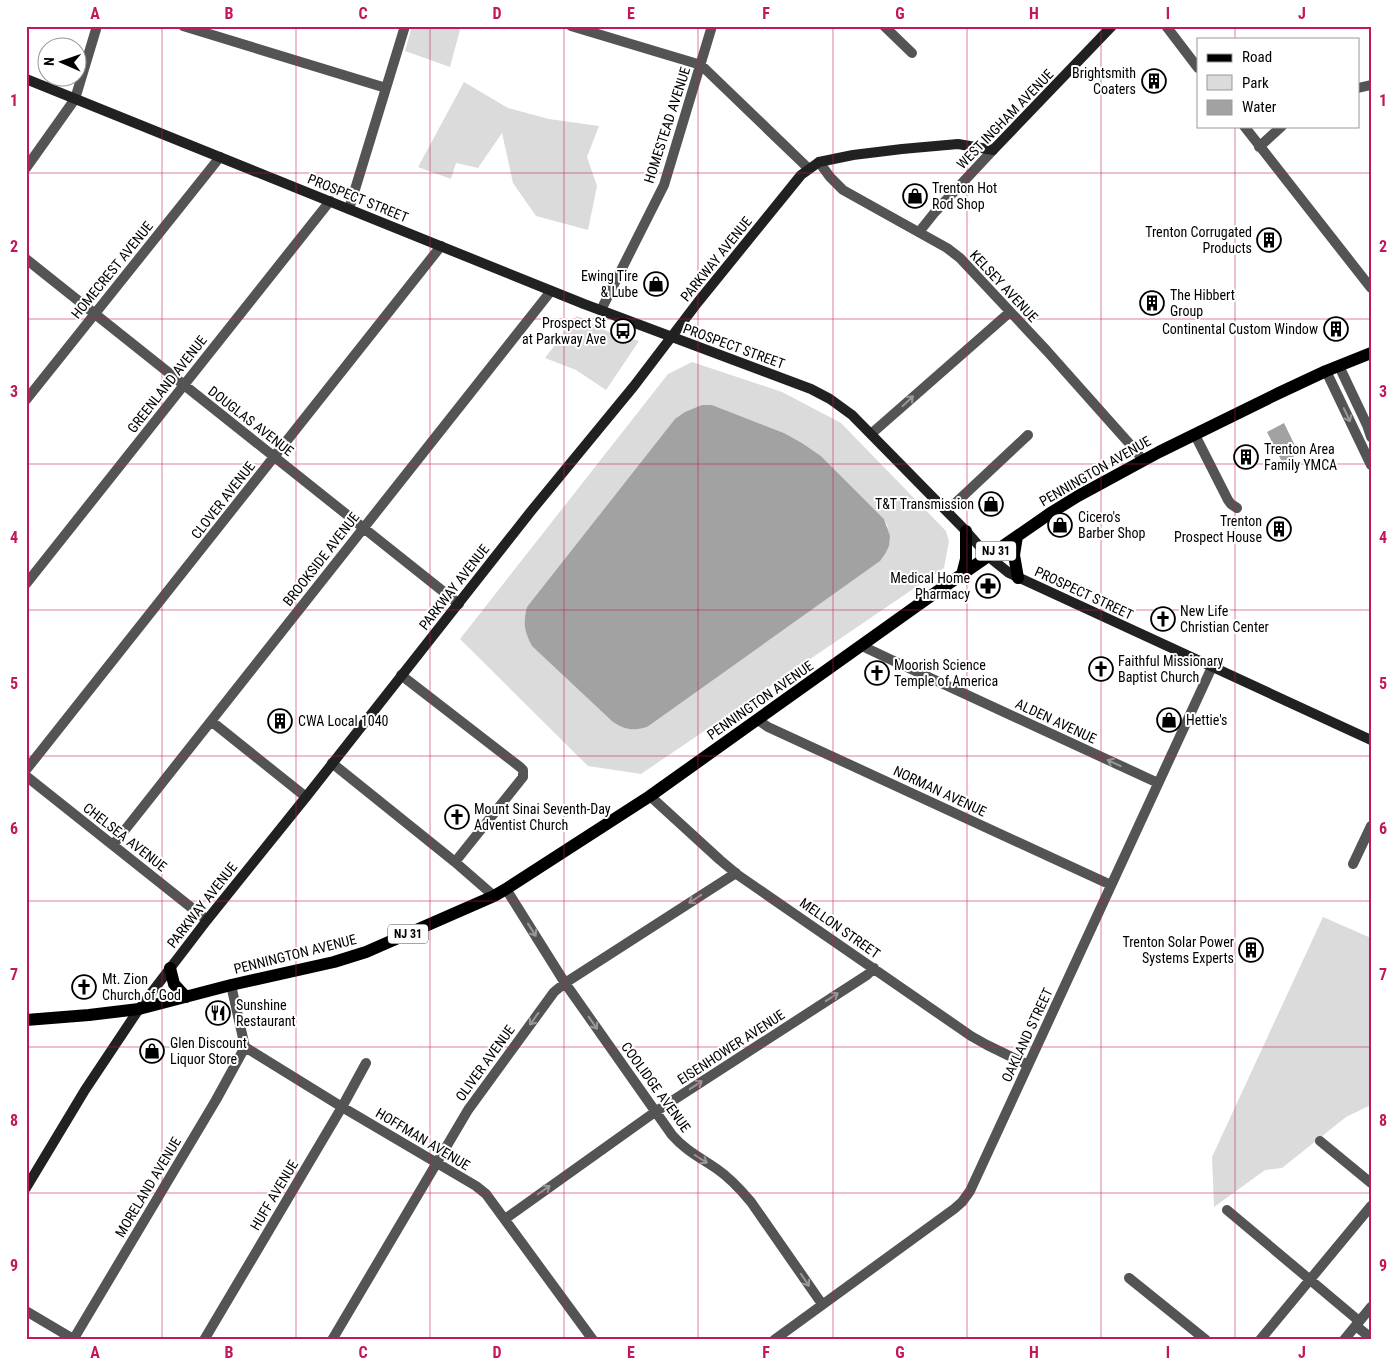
<svg xmlns="http://www.w3.org/2000/svg" width="1397" height="1366" viewBox="0 0 1397 1366" font-family="'Roboto Condensed',sans-serif">
  <style>
    .green { fill: #dbdbdb; fill-rule: evenodd }
    .water { fill: #a2a2a2 }
    .lines { fill: none; stroke-linecap: round; stroke-linejoin: round }
    .street { stroke: #545454; stroke-width: 10 }
    .secondary { stroke: #212121; stroke-width: 10 }
    .primary { stroke: #000; stroke-width: 12 }
    .oneway { stroke: #989898 }
    .grid { fill: none; stroke: #c2185b; stroke-width: 1; stroke-opacity: 0.55 }
    .labels { text-anchor: middle; dominant-baseline: central; stroke-width: 4; stroke-linejoin: round; paint-order: stroke }
    .shield { fill: #fff; stroke: #4c4c4c; stroke-width: 1 }
    .shield-label { font-size: 12px; font-weight: bold; fill: #000 }
    .poi-label { font-size: 14px; fill: #000; stroke: #fff; text-anchor: start }
    .street-label { font-size: 14px; fill: #000; stroke: #fff }
    .neatline { fill: none; stroke: #c2185b; stroke-width: 2 }
    .grid-label { font-size: 16px; text-anchor: middle; font-weight: bold; fill: #c2185b }
  </style>
  <rect width="100%" height="100%" fill="#fff"/>
  <path class="green" d="M412 26H461L450 67 405 51Z
    M464 82 508 108 549 119 599 126 587 157 597 186 588 230 536 216 513 183 502 133 478 168 456 163 451 179 418 167Z
    M577 316 609 332 639 341 606 390 576 370 545 358Z
    M692 362 782 392 841 423 946 531 949 541 944 568 641 774 588 766 460 639 668 374ZM702 405H712L784 433 802 443 821 456 884 519 888 527 527 607Z
    M1323 917 1371 938V1105L1346 1117 1282 1168 1265 1170 1214 1207 1212 1157Z"/>
  <path class="water" d="M702 405H712L784 433 802 443 821 456 884 519 890 536 889 546 885 554 880 561 647 727C632 731 626 730 613 722L532 646C524 630 523 624 527 607L675 419 685 412Z
    M1284 423 1299 454 1282 462 1267 432Z"/>
  <g class="lines">
    <path class="street" d="M183 26 386 88
      M571 26 701 65 808 168
      M884 26 912 53
      M1166 26 1198 68
      M1358 88 1371 85
      M1244 126 1371 288
      M1259 147 1282 126
      M819 162 830 177 843 190 947 248 960 258 1047 351 1136 451 1143 461
      M26 168 75 99 97 26
      M349 209 405 26
      M919 232 935 212 993 150
      M26 259 459 604
      M601 310 664 185 712 26
      M1339 366 1367 425 1371 437
      M1326 371 1371 465
      M26 400 220 157
      M871 434 1010 312
      M1195 435 1228 500 1231 504 1237 508
      M947 511 1028 435
      M26 584 330 201
      M862 646 898 663 1158 783
      M401 675 520 767 523 770V777L455 862
      M758 720 768 727 1111 885
      M211 721 306 797
      M332 763 455 862 494 896
      M26 770 441 246
      M26 776 207 920
      M650 796 720 860 738 875 971 1036 987 1045 1028 1065
      M113 845 551 291
      M1353 864 1371 826
      M506 889 565 983 672 1135C685 1150 701 1158 717 1169 730 1178 741 1190 751 1202L822 1304
      M231 985 245 1047 342 1107 476 1186 486 1194 593 1340
      M1320 1141 1371 1183
      M1227 1210 1359 1321
      M505 1219 655 1112 867 975 874 968
      M1129 1278 1206 1340
      M26 1311 75 1340
      M1356 1326 1371 1338
      M73 1340 216 1100 245 1047
      M204 1340 342 1107 366 1063
      M332 1340 468 1110 554 992 565 983 736 873
      M774 1340 954 1209 962 1202 970 1191 1212 667
      M1260 1340 1371 1206
      M1344 1340 1371 1307"/>
    <path class="secondary" d="M26 79 584 304 811 389 830 399 852 415 966 531 988 556 1009 573 1371 740
      M26 1188 85 1090 139 1009 207 920 306 797 532 510 634 386 698 302 801 175 819 162 853 155 902 149 958 144 993 150 1112 26"/>
    <path class="primary" d="M1017 536 1014 555 1018 578
      M962 575 966 559V531
      M170 968 174 984 186 997
      M26 1020 89 1015 139 1009 231 985 334 962 366 952 494 896 506 889 650 796 925 600 1052 512 1078 496 1159 452 1279 393 1326 371 1371 353"/>
  </g>
  <defs><path id="oneway-shaft" d="M-6 0H5M1.5-3L5.5 0L1.5 3" fill="none" stroke-width="1.6" stroke-linecap="round" stroke-linejoin="round" transform="scale(1.25)"/></defs>
  <g class="oneway">
    <use href="#oneway-shaft" transform="translate(908 401) rotate(-43)"/>
    <use href="#oneway-shaft" transform="translate(1347 415) rotate(65)"/>
    <use href="#oneway-shaft" transform="translate(1114 763) rotate(-155)"/>
    <use href="#oneway-shaft" transform="translate(695 899) rotate(147)"/>
    <use href="#oneway-shaft" transform="translate(532 930) rotate(58)"/>
    <use href="#oneway-shaft" transform="translate(832 997) rotate(-33)"/>
    <use href="#oneway-shaft" transform="translate(534 1019) rotate(126)"/>
    <use href="#oneway-shaft" transform="translate(593 1023) rotate(55)"/>
    <use href="#oneway-shaft" transform="translate(696 1085) rotate(-33)"/>
    <use href="#oneway-shaft" transform="translate(701 1159) rotate(32)"/>
    <use href="#oneway-shaft" transform="translate(544 1190) rotate(-35)"/>
    <use href="#oneway-shaft" transform="translate(805 1280) rotate(56)"/>
  </g>
  <path class="grid" d="M162 26V1340M296 26V1340M430 26V1340M564 26V1340M698 26V1340M833 26V1340M967 26V1340M1101 26V1340M1235 26V39M1235 126V1340M26 173H1371M26 319H1371M26 464H1371M26 610H1371M26 756H1371M26 901H1371M26 1047H1371M26 1193H1371"/>
  <defs>
    <g id="building-ring" transform="scale(1.25)"><circle r="9.5" fill="#fff" stroke="#000" stroke-width="1.5"/><path d="M-4-6H4V6H1V3H-1V6H-4ZM-2.5-4.3h1.7v1.8h-1.7ZM.8-4.3h1.7v1.8H.8ZM-2.5-1h1.7V.8h-1.7ZM.8-1h1.7V.8H.8Z" fill="#000"/></g>
    <g id="shop-ring" transform="scale(1.25)"><circle r="9.5" fill="#fff" stroke="#000" stroke-width="1.5"/><path d="M-5-2.5h2.3a2.7 3.5 0 0 1 5.4 0H5L5.5 6h-11ZM-1.5-2.5h3a1.5 2.3 0 0 0-3 0Z" fill="#000"/></g>
    <g id="bus-ring" transform="scale(1.25)"><circle r="9.5" fill="#fff" stroke="#000" stroke-width="1.5"/><path d="M-5-6H5V4H4V6H2V4H-2V6H-4V4H-5ZM-3.5-4V0h7V-4ZM-3.5 1.2v1.5H-2V1.2ZM2 1.2v1.5H3.5V1.2Z" fill="#000"/></g>
    <g id="pharmacy-ring" transform="scale(1.25)"><circle r="9.5" fill="#fff" stroke="#000" stroke-width="1.5"/><path d="M-2-6h4v4h4v4h-4v4h-4v-4h-4v-4h4Z" fill="#000"/></g>
    <g id="church-ring" transform="scale(1.25)"><circle r="9.5" fill="#fff" stroke="#000" stroke-width="1.5"/><path d="M-1.2-6h2.4v3.5h3.3v2.4h-3.3V6h-2.4V-.1h-3.3v-2.4h3.3Z" fill="#000"/></g>
    <g id="restaurant-ring" transform="scale(1.25)"><circle r="9.5" fill="#fff" stroke="#000" stroke-width="1.5"/><path d="M-5-6h1v4h1v-4h1v4h1v-4h1v5L-1.5 .5V6h-2V.5L-5-1ZM5-6V6H3V1.5H1.5Q1.5-4 5-6Z" fill="#000"/></g>
  </defs>
  <g fill-rule="evenodd">
    <use href="#building-ring" x="1154" y="81"/>
    <use href="#shop-ring" x="915" y="196"/>
    <use href="#building-ring" x="1269" y="240"/>
    <use href="#shop-ring" x="656" y="284"/>
    <use href="#building-ring" x="1152" y="303"/>
    <use href="#building-ring" x="1336" y="329"/>
    <use href="#bus-ring" x="623" y="331"/>
    <use href="#building-ring" x="1246" y="457"/>
    <use href="#shop-ring" x="991" y="504"/>
    <use href="#shop-ring" x="1060" y="525"/>
    <use href="#building-ring" x="1279" y="529"/>
    <use href="#pharmacy-ring" x="988" y="586"/>
    <use href="#church-ring" x="1163" y="619"/>
    <use href="#church-ring" x="1101" y="669"/>
    <use href="#church-ring" x="877" y="673"/>
    <use href="#shop-ring" x="1169" y="720"/>
    <use href="#building-ring" x="280" y="721"/>
    <use href="#church-ring" x="457" y="817"/>
    <use href="#building-ring" x="1251" y="950"/>
    <use href="#church-ring" x="84" y="987"/>
    <use href="#restaurant-ring" x="218" y="1013"/>
    <use href="#shop-ring" x="152" y="1051"/>
  </g>
  <g class="labels">
    <g class="shield">
      <rect x="976" y="541.5" width="40" height="19" rx="4"/>
      <rect x="388" y="924.5" width="40" height="19" rx="4"/>
    </g>
    <g class="shield-label">
      <text x="996" y="551">NJ 31</text>
      <text x="408" y="934">NJ 31</text>
    </g>
    <g class="poi-label">
      <text x="1136" y="73" text-anchor="end">Brightsmith<tspan x="1136" dy="16">Coaters</tspan></text>
      <text x="932" y="188">Trenton Hot<tspan x="932" dy="16">Rod Shop</tspan></text>
      <text x="1252" y="232" text-anchor="end">Trenton Corrugated<tspan x="1252" dy="16">Products</tspan></text>
      <text x="638" y="276" text-anchor="end">Ewing Tire<tspan x="638" dy="16">&amp; Lube</tspan></text>
      <text x="1170" y="295">The Hibbert<tspan x="1170" dy="16">Group</tspan></text>
      <text x="606" y="323" text-anchor="end">Prospect St<tspan x="606" dy="16">at Parkway Ave</tspan></text>
      <text x="1318" y="329" text-anchor="end">Continental Custom Window</text>
      <text x="1264" y="449">Trenton Area<tspan x="1264" dy="16">Family YMCA</tspan></text>
      <text x="974" y="504" text-anchor="end">T&amp;T Transmission</text>
      <text x="1078" y="517">Cicero's<tspan x="1078" dy="16">Barber Shop</tspan></text>
      <text x="1262" y="521" text-anchor="end">Trenton<tspan x="1262" dy="16">Prospect House</tspan></text>
      <text x="970" y="578" text-anchor="end">Medical Home<tspan x="970" dy="16">Pharmacy</tspan></text>
      <text x="1180" y="611">New Life<tspan x="1180" dy="16">Christian Center</tspan></text>
      <text x="1118" y="661">Faithful Missionary<tspan x="1118" dy="16">Baptist Church</tspan></text>
      <text x="894" y="665">Moorish Science<tspan x="894" dy="16">Temple of America</tspan></text>
      <text x="1186" y="720">Hettie's</text>
      <text x="298" y="721">CWA Local 1040</text>
      <text x="474" y="809">Mount Sinai Seventh-Day<tspan x="474" dy="16">Adventist Church</tspan></text>
      <text x="1234" y="942" text-anchor="end">Trenton Solar Power<tspan x="1234" dy="16">Systems Experts</tspan></text>
      <text x="102" y="979">Mt. Zion<tspan x="102" dy="16">Church of God</tspan></text>
      <text x="236" y="1005">Sunshine<tspan x="236" dy="16">Restaurant</tspan></text>
      <text x="170" y="1043">Glen Discount<tspan x="170" dy="16">Liquor Store</tspan></text>
    </g>
    <g class="street-label">
      <text transform="translate(1005 119) rotate(-46)">WEST INGHAM AVENUE</text>
      <text transform="translate(667 125) rotate(-72)">HOMESTEAD AVENUE</text>
      <text transform="translate(358 198) rotate(22)">PROSPECT STREET</text>
      <text transform="translate(716 259) rotate(-51)">PARKWAY AVENUE</text>
      <text transform="translate(112 270) rotate(-51)">HOMECREST AVENUE</text>
      <text transform="translate(1004 286) rotate(47)">KELSEY AVENUE</text>
      <text transform="translate(734 346) rotate(20)">PROSPECT STREET</text>
      <text transform="translate(167 384) rotate(-52)">GREENLAND AVENUE</text>
      <text transform="translate(251 421) rotate(38)">DOUGLAS AVENUE</text>
      <text transform="translate(1095 471) rotate(-30)">PENNINGTON AVENUE</text>
      <text transform="translate(223 500) rotate(-52)">CLOVER AVENUE</text>
      <text transform="translate(321 559) rotate(-52)">BROOKSIDE AVENUE</text>
      <text transform="translate(454 587) rotate(-52)">PARKWAY AVENUE</text>
      <text transform="translate(1084 593) rotate(25)">PROSPECT STREET</text>
      <text transform="translate(760 700) rotate(-35)">PENNINGTON AVENUE</text>
      <text transform="translate(1056 721) rotate(25)">ALDEN AVENUE</text>
      <text transform="translate(940 791) rotate(25)">NORMAN AVENUE</text>
      <text transform="translate(125 837) rotate(38)">CHELSEA AVENUE</text>
      <text transform="translate(202 905) rotate(-52)">PARKWAY AVENUE</text>
      <text transform="translate(840 928) rotate(35)">MELLON STREET</text>
      <text transform="translate(295 954) rotate(-14)">PENNINGTON AVENUE</text>
      <text transform="translate(1027 1035) rotate(-65)">OAKLAND STREET</text>
      <text transform="translate(731 1047) rotate(-33)">EISENHOWER AVENUE</text>
      <text transform="translate(485 1063) rotate(-54)">OLIVER AVENUE</text>
      <text transform="translate(656 1087) rotate(54)">COOLIDGE AVENUE</text>
      <text transform="translate(423 1139) rotate(31)">HOFFMAN AVENUE</text>
      <text transform="translate(148 1187) rotate(-59)">MORELAND AVENUE</text>
      <text transform="translate(274 1195) rotate(-59)">HUFF AVENUE</text>
    </g>
  </g>
  <rect width="1397" height="1366" fill="none" stroke="#ffffff" stroke-width="55"/>
  <rect x="1197" y="38" width="162" height="90" fill="#ffffff" stroke="#999999"/>
  <rect x="1207" y="54" width="25" height="8" fill="#000000" stroke="#999999"/>
  <text x="1242" y="62" font-size="15" fill="#000000">Road</text>
  <rect x="1207" y="75" width="25" height="15" fill="#dbdbdb" stroke="#999999"/>
  <text x="1242" y="88" font-size="15" fill="#000000">Park</text>
  <rect x="1207" y="100" width="25" height="15" fill="#a2a2a2" stroke="#999999"/>
  <text x="1242" y="112" font-size="15" fill="#000000">Water</text>
  <g transform="translate(62 62) rotate(272)"><circle r="24" fill="#ffffff" stroke="#999999"/>
  <path d="M0-4L9 19L0 12L-9 19Z" fill="#000000"/>
  <text y="-8" font-size="14" font-weight="bold" text-anchor="middle" fill="#000000">N</text>
  </g>
  <rect x="28" y="28" width="1342" height="1310" class="neatline"/>
  <g class="grid-label">
    <text x="95" y="19">A</text>
    <text x="229" y="19">B</text>
    <text x="363" y="19">C</text>
    <text x="497" y="19">D</text>
    <text x="631" y="19">E</text>
    <text x="766" y="19">F</text>
    <text x="900" y="19">G</text>
    <text x="1034" y="19">H</text>
    <text x="1168" y="19">I</text>
    <text x="1302" y="19">J</text>
    <text x="14" y="106">1</text>
    <text x="1383" y="106">1</text>
    <text x="14" y="252">2</text>
    <text x="1383" y="252">2</text>
    <text x="14" y="397">3</text>
    <text x="1383" y="397">3</text>
    <text x="14" y="543">4</text>
    <text x="1383" y="543">4</text>
    <text x="14" y="689">5</text>
    <text x="1383" y="689">5</text>
    <text x="14" y="834">6</text>
    <text x="1383" y="834">6</text>
    <text x="14" y="980">7</text>
    <text x="1383" y="980">7</text>
    <text x="14" y="1126">8</text>
    <text x="1383" y="1126">8</text>
    <text x="14" y="1271">9</text>
    <text x="1383" y="1271">9</text>
    <text x="95" y="1358">A</text>
    <text x="229" y="1358">B</text>
    <text x="363" y="1358">C</text>
    <text x="497" y="1358">D</text>
    <text x="631" y="1358">E</text>
    <text x="766" y="1358">F</text>
    <text x="900" y="1358">G</text>
    <text x="1034" y="1358">H</text>
    <text x="1168" y="1358">I</text>
    <text x="1302" y="1358">J</text>
  </g>
</svg>
